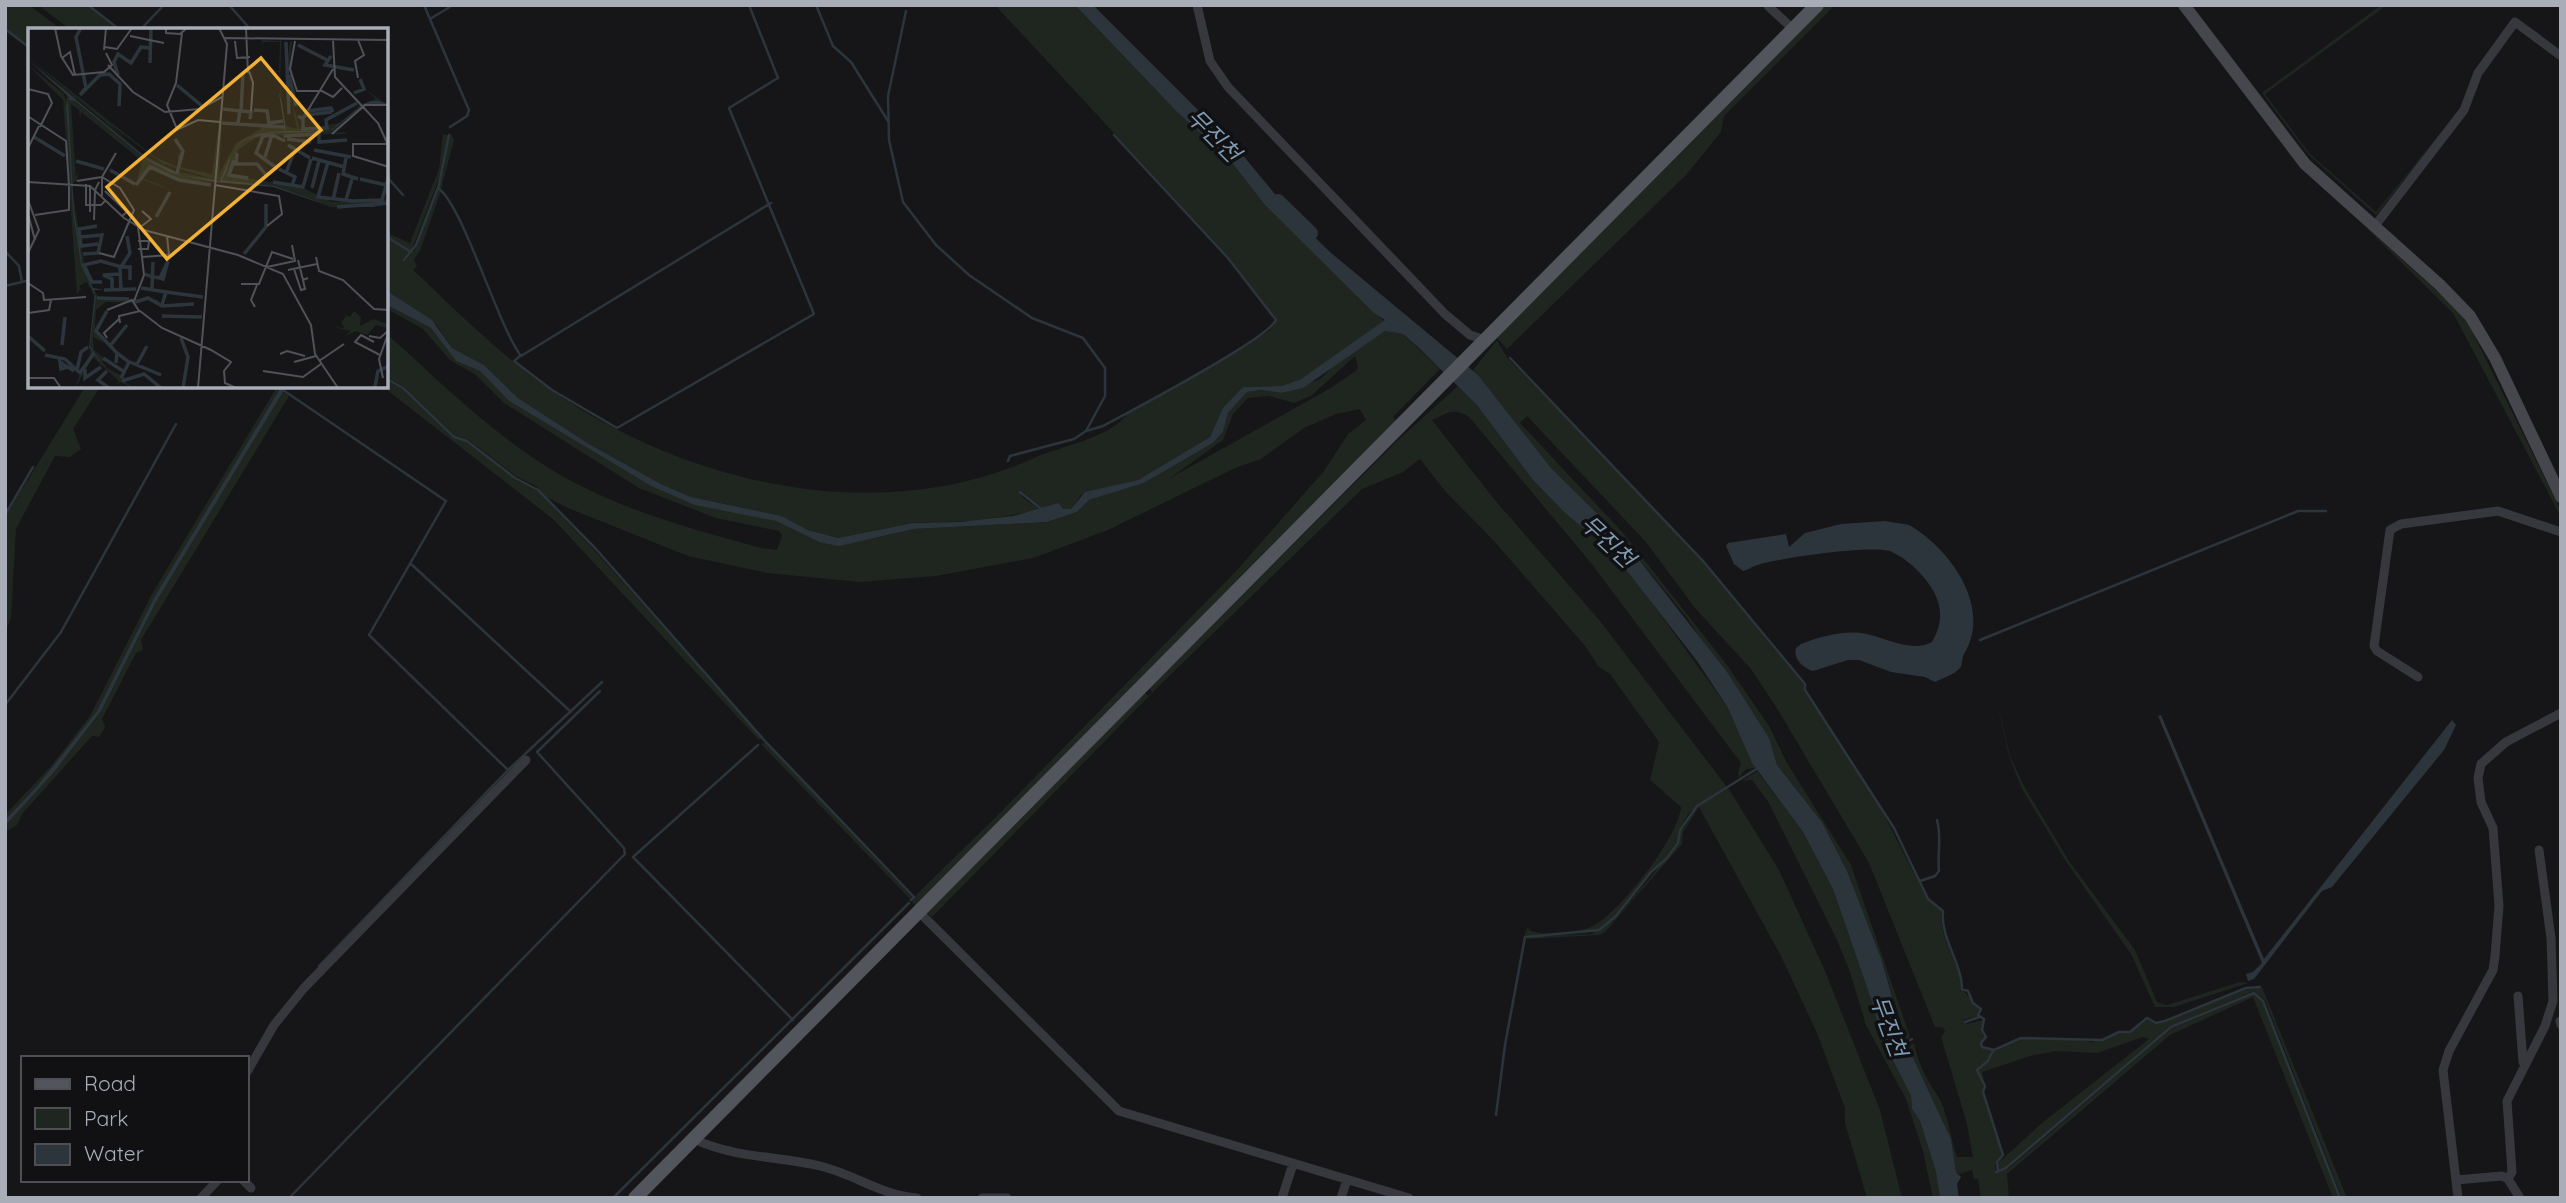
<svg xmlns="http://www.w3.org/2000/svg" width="2566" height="1203" viewBox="0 0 2566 1203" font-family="Quicksand,'Noto Sans KR',sans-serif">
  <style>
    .green { fill: #1e261f; fill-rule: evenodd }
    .water { fill: #2c353c }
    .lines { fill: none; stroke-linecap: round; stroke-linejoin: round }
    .stream { stroke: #2c353c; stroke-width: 2.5 }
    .river { stroke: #2c353c; stroke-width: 14 }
    .minor { stroke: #37383d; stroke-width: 9 }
    .secondary { stroke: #45474d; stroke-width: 12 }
    .primary { stroke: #53555c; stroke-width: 14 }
    .labels { text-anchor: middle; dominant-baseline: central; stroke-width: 7; stroke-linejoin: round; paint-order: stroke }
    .water-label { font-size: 23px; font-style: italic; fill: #7f9bb3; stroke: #111113 }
    .inset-river { fill: none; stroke: #2c353c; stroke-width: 3.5 }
    .inset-road { fill: none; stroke: #505258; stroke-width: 2 }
    .view { fill: #f2b134; fill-opacity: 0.15; stroke: #f2b134; stroke-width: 3.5 }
    .inset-edge { fill: none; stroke: #a8adb8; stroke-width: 3.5 }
  </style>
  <rect width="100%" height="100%" fill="#161618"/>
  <path class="green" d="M5 5H29L62 30H30V48L5 28Z
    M38 5H86L118 30H71Z
    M995 5H1075L1177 112 1230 160 1264 204 1385 322 1301 379 1282 386 1243 387 1224 408 1210 437 1138 480 1081 495 1071 509H1063L1060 504 1044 509 1021 491 1022 497 1041 510 977 521 913 523 838 538 808 530 782 516 691 497 661 484 589 444 518 398 484 365 452 348 436 324 387 291V238L410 252 403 259 405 261 415 249 438 189 441 191 420 251 414 259 417 267 413 270C456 310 499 354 548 388 685 484 878 529 1034 458 1060 446 1111 438 1128 413L1269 331 1277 320 1229 257Z
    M1827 5H1835L1724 116 1721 132 1686 175 1507 349 1497 338 1509 323Z
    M2387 5 2265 94 2310 154 2376 212 2460 109 2376 215 2308 154 2262 93 2380 6Z
    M443 134 448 135V139L451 134 454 140 441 189 439 188 445 165 443 168 411 252 387 237V233L410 243 439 169Z
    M2361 223 2456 308 2469 325 2561 511V517L2453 313Z
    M387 305 431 328 456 361 480 371 509 401 651 486 776 521 819 542 876 538 914 529 1047 522 1077 512 1089 500 1144 483 1213 443 1223 432 1228 413 1247 392 1261 390 1281 393 1320 379 1339 361 1385 331 1403 334 1440 369 1393 417 1397 422 917 907 912 902 917 894 997 816 1237 570 1324 471 1348 434 1366 420 1360 409 1336 414 1304 428 1261 459 1235 468 1108 530 1033 558 936 576 860 582 767 573 688 556 568 508 546 497 537 487 516 476 469 440 455 436 404 387 387 377V334C446 387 504 446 575 483 633 513 699 531 761 548L777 550 782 536 779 531 716 518 639 488 504 403 476 375 450 360 423 329 387 309ZM1355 356 1358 367 1356 371 1329 389 1170 478 1223 440 1233 414 1248 398 1269 396 1294 403 1311 396Z
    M1497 340 1508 359 1591 442 1702 561 1804 685V691L1875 797 1927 899 1938 905 1942 911C1937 938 1961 963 1962 989L1980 1009 1977 1016 1963 1020 1966 1024 1983 1020 1981 1031 1985 1037 1980 1045 1993 1050 1988 1060 1976 1070 1984 1086 1982 1092 2002 1155 1995 1165 1996 1173 2008 1169 2171 1029 2254 994 2263 1001 2339 1198H2333L2253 997 2170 1035 2007 1174 2009 1198H1981L1978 1179H1974L1972 1170 1960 1174 1956 1172 1951 1139 1908 1046 1914 1043C1918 1062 1925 1077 1936 1093 1948 1111 1950 1137 1957 1157H1973L1967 1124 1941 1037 1945 1032 1943 1027H1935L1869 863 1778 710 1751 669 1695 608 1646 542 1527 416 1520 423 1624 534 1727 665 1769 726 1787 763 1851 865 1910 1037 1906 1040 1881 958 1847 871 1822 822 1777 765 1772 748 1687 618 1622 538 1551 468 1522 435 1473 370Z
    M387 380 402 389 453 438 467 442 514 479 537 491 594 550 762 738 759 740 553 519 383 387H387Z
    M1458 386 1476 404 1533 480 1565 513 1614 554 1632 575 1728 708 1755 768 1746 769 1739 778 1738 773 1741 763 1591 563 1469 417C1454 407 1447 413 1432 420L1494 499 1600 621 1730 791 1779 870 1825 971 1880 1110 1902 1198H1867L1845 1123V1108L1817 1033 1781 956 1699 807 1683 832 1682 844 1605 932 1599 935 1527 939 1534 936 1592 934 1617 917 1679 843 1680 830 1684 828 1699 804 1689 813 1679 829 1677 843 1665 858 1650 872 1616 915 1596 932 1524 936 1528 926 1529 930C1543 937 1579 933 1593 926 1620 912 1678 838 1681 807L1650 780 1659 742 1610 674 1598 666 1586 647 1494 541 1445 491 1420 459 1403 472 1362 489 1162 683 932 917 926 912 1145 692 1148 696 1152 692 1149 688 1399 439Z
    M85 387H100L73 429 81 449 70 457 55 456 16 529 11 618 5 633V517Z
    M277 387H281L155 596 97 711 37 786 5 820V815L51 766 90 716 153 592Z
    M283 392 289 396 141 640 143 650 136 653 102 719 105 727 99 737 92 736 22 814 17 825 5 832V826L55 771 101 711 156 602Z
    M1994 690 2010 756 2025 788 2069 861 2135 950 2157 1002 2167 1005 2240 982 2248 983 2174 1007H2155L2131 954 2065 860 2021 787 2009 756Z
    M765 742 912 897 910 899 761 744Z
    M1757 771 1803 832 1833 889 1873 1005 1882 1039 1911 1096 1912 1109 1920 1121 1936 1172 1940 1198H1933L1923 1151 1906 1099 1866 1025 1849 969 1836 938 1769 803 1752 780 1742 781Z
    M2262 987 2347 1198H2342L2265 1000 2254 991 2169 1027 2007 1167 1999 1169 1998 1163 2042 1123 2149 1039 2143 1037 2097 1053 2056 1051 2030 1056 1982 1072 1985 1085 1978 1070 1989 1062 1994 1052 2021 1039 2068 1038 2092 1042 2123 1032H2131L2147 1020 2155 1024 2165 1022 2245 990Z"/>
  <path class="water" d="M1075 5H1093L1241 153 1294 217 1330 252 1478 375 1551 468 1622 538 1727 672 1769 738 1777 765 1822 822 1847 871 1881 958 1904 1038 1951 1139 1956 1172 1961 1177 1957 1184 1959 1198H1940L1936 1172 1920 1121 1912 1109 1911 1096 1882 1039 1873 1005 1833 889 1803 832 1752 763 1728 708 1697 661 1614 554 1565 513 1533 480 1476 404 1419 348 1403 334 1385 331 1303 388 1281 393 1261 390 1247 392 1228 413 1223 432 1213 443 1144 483 1089 500 1077 512 1047 522 914 529 839 546 819 542 776 521 695 505 651 486 509 401 480 371 456 361 431 328 387 305V291L432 320 452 348 484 365 518 398 589 444 661 484 691 497 782 516 808 530 838 538 913 523 960 522 1013 516 1059 503 1063 509H1071L1085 492 1138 480 1210 437 1223 408 1243 387 1282 386 1301 379 1385 320 1374 313 1264 204 1230 160 1177 112Z
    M281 387H286L156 602 101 711 55 771 5 826V820L37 786 97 711 155 596Z
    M1885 521C1893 523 1905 523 1911 526 1952 551 1992 608 1964 654 1961 659 1963 666 1959 669 1954 675 1942 678 1935 682L1925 677 1891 672 1859 660H1848L1813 671C1803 668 1793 659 1796 648L1801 644C1819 637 1841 631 1861 633 1885 636 1909 654 1932 642 1943 623 1943 606 1931 587 1921 572 1907 559 1892 552 1876 544 1778 558 1758 565 1752 566 1749 570 1743 571L1734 564 1726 546 1728 543 1786 534 1789 547 1805 533 1841 524Z
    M2161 715 2264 959 2452 720 2456 725 2444 750 2332 887 2322 891 2254 979 2248 981 2246 974 2253 972 2262 963 2158 716Z"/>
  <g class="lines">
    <path class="stream" d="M88 5 120 30
      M229 5 251 30
      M424 5 469 110 467 116 450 127
      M816 5 833 46 851 62 888 121
      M906 11 888 96 889 140 903 202 936 245 969 275 1032 318 1083 338 1105 368V396L1086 431 1074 439 1010 456 1008 461
      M430 19 453 5
      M5 29 30 48
      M140 30 164 5
      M387 177 403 195
      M438 188C463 205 497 324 521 356L771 203
      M387 237 411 252
      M5 251 19 266 22 282
      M404 260 416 245 439 185 449 135
      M5 286 30 280
      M520 356 514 361 552 390 617 428 814 314 729 108 778 78 749 5
      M1510 358 1703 561 1805 684V690L1894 828 1928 899 1943 911C1940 938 1962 963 1962 989L1968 991 1973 1003 1981 1009 1978 1015 1984 1019 1982 1030 1986 1037 1981 1043 1982 1047 1994 1050 2021 1038 2102 1040 2119 1032H2130L2147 1018 2156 1023 2165 1021 2246 988 2260 987
      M387 379 403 388 454 437 467 441 515 478 538 490 596 549 764 740 914 897 911 900
      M283 390 446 501 369 635 508 770
      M1086 431 1103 426C1129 412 1268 339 1276 320L1228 258 1114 135
      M1020 492 1044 511
      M5 515 33 467
      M410 563 571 712
      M1980 640 2298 511H2326
      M5 705 61 632 176 424
      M758 745 633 857 793 1020
      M1920 881 1935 876 1939 871C1937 853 1942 838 1937 820
      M319 966 508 770 602 682
      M1965 1022 1979 1017
      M1904 1044 1912 1039
      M1993 1051 1988 1061 1977 1070 1985 1086 1983 1092 2003 1155 1997 1162 1998 1171
      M1496 1115 1505 1045 1525 937 1599 930 1616 916 1651 872 1666 859 1678 843 1680 830 1697 806 1758 768
      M1996 1172 2006 1168 2171 1027 2254 993 2263 1001 2340 1198
      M290 1197 625 854 624 848 537 752 600 691
      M613 1198 909 903"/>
    <path class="river" d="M1278 201 1311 233"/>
    <path class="minor" d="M1197 5 1210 61 1228 87 1445 314 1470 335 1485 340
      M1768 6 1793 29
      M2374 227 2464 110 2478 73 2515 22 2561 56
      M2418 677 2377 651 2374 646 2390 530 2401 524 2498 511 2561 532
      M918 911 1119 1111 1409 1198
      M2518 996 2523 1062
      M2560 1021 2561 1025
      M247 1072 274 1025 304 988 526 760
      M694 1139C733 1158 779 1156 820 1166 854 1174 881 1195 917 1198
      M2508 1179 2512 1172 2507 1101 2545 1026 2553 1001 2551 938 2539 850
      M243 1180 251 1188
      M2456 1180 2502 1176 2508 1179 2520 1198
      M201 1198 218 1180
      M982 1198H1007
      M1282 1198 1293 1164
      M1341 1198 1347 1180
      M2458 1198 2443 1070 2449 1051 2493 970 2495 956 2499 906 2493 828 2481 802 2478 778 2481 764 2506 742 2561 713"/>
    <path class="secondary" d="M2184 5 2305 164 2440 285 2470 316 2495 358 2561 497"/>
    <path class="primary" d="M635 1198 1817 5"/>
  </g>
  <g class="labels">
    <g class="water-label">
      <text transform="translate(1214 135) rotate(45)">무진천</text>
      <text transform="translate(1608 541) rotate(43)">무진천</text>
      <text transform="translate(1889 1026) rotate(70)">무진천</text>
    </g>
  </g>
  <g transform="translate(28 28)">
    <rect width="360" height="360" fill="#161618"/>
    <path d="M234 12 264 14 260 60 272 101 313 95 332 77 348 71 338 62 360 77 340 76 306 105 316 104 319 106 261 107 256 109 259 117 254 107 228 110 211 121 200 147 273 159 304 174 360 171V176L305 179 247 158 168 150 141 143 122 132 114 126 147 143 185 151 135 136 80 95 109 121 0 29 127 129 150 139V127L155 123 152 139 184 146 191 94 256 98 251 44 242 43H251L252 14H235V24ZM253 13 262 14 258 47 269 101 258 98 252 64ZM194 95 234 100 208 115 191 146ZM0 31 39 62 43 66 49 70 44 71 119 132 143 145 186 154 151 152 121 139 112 151 114 150 132 157 139 161 113 151 108 157 78 141 108 156 114 133 53 84 52 91 51 82 43 76 48 149 53 136H59L52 137 49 153 44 155 43 139V155L59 251 71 270 108 271 109 275 111 273 120 270 126 271 130 272 134 278 119 270 110 275 78 274 68 282 67 299 76 286 67 301 76 315 65 309 66 322 79 333H74L79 340 102 352 96 353 105 360 92 354 89 357 91 353 65 329 47 360 52 345 46 342 53 344 61 333 66 268 59 254 51 258 58 269 52 261 49 267 35 72 0 37 36 66 38 73 39 66 19 49 9 41 42 66ZM326 283 333 289 332 298 345 291 360 296V300L348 297 339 307 328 303 317 308 323 303 305 299 317 300 313 295 318 288 311 285 322 289Z" fill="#1e261f" fill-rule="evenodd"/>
    <path d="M253 5V13L251 64 254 75 258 103H301L336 76 343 73H351L360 76 337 77 302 103 288 104 242 105 216 112 203 126 199 142 194 152 247 158 305 179 332 177 345 178 351 177 360 176 345 179H304L245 159 186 154 143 145 119 132 47 73 40 72 46 183 52 220 54 236 65 260 76 262H66L68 269 62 318 76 339 103 360 75 338 61 319 67 267 53 237 45 184 39 91 38 79 40 72 41 69 0 32 120 131 154 147 192 153 203 126 215 112 230 106 242 104 257 103 251 65Z" fill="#2c353c"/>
    <path class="inset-river" d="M258 14 261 86M270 17 299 32M303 28 297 37 326 42M122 35 123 0M215 45 213 83 223 84 222 91M90 47 86 34 90 26 103 35 113 19 121 20M261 47 268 78M149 57 174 78M326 65 336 61 332 51M52 67 72 47 81 46 92 56 91 78M52 67 58 60 48 9 53 0M195 81 212 83 210 95M226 82 239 83 241 95 255 93M278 87 304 84M270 88 275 91V101L299 100 298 92 329 75M275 90 280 83 303 80 305 84M194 95 257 99M244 107 235 108 228 125 250 141M256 108 291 106V114L319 112M6 109 37 128M147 111 155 123 149 145M259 111 283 114M260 117 282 130M286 122 323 129M209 125 208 136H229L238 147M237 129 244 107 257 113M284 130 316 139M318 130 315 146 330 151M206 132 201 147 220 150M48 133 76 141M300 134 290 169 325 173M251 141 267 149 264 158M82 142 107 156M258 145 266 124M332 151 358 157M245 154 275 159 283 131M108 157 122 139 151 152 183 157M284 160 291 133M305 172 311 145M318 172 324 151M325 173 354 172 361 147M309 179 361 175M128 189 142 164M69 198 51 201 53 218 70 216M52 209 74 207 70 225 55 226M216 226 238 199V176M93 239H102V252M92 240 93 262M117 246 122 248 132 250 135 251 140 233 132 250M74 254H64L56 237 73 233 93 239 102 225 99 208M113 260 138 264M124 260 125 234M84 261V251L75 247 92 246M76 262 108 261M69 270 101 271M107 274 120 270 134 278 166 276M134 277 138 264 175 269M79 283 68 303 89 325M134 288 174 289M1 309 17 323M153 310 160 329 155 360M34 317 37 289M82 318 99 297M17 327 37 331 52 345M75 330 95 343M102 334 133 347M88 335 89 325 101 334 93 350M108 338 119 318M39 339 33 341 32 334 39 339H40L46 343M57 341V350L73 339M49 342 53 324 60 319M79 343 70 352 81 360M51 346 66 325M94 353 116 346 133 360M347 359 350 343 361 338"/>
    <path class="inset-road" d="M27 0 33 28 45 47 76 44 84 37 78 25M218 0 220 45M138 1V5L152 6 159 0M102 8 136 15M197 10 361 12M305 12 307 49 350 95 361 119M207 13 209 30 222 29M267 13 262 41 269 63H294L305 69 314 60M77 19 89 21 104 0M76 22 78 0M34 30 42 24 47 47M80 37 105 64 137 84 172 81 194 69M221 43 225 55 223 83M330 50 327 33 336 27 330 12M0 61 20 66 24 75 12 99M280 82 305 41M1 89 38 113 41 157V182L7 187M149 101 139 77 148 55 154 5M144 104 170 92 192 94M304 106 337 77H361M358 116H325V128L361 139M0 120 11 98M49 153 74 149V168M0 154 62 158 96 190 116 202 210 227 255 246 283 297 287 326 310 360M58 156V177H73L78 172M187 157 251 168 254 186 239 198M62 158V184M77 163 99 184 94 188M0 172 11 202 0 225M0 186 7 212M66 192 67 162 71 154M110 199 114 229 141 227 139 208M111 200 123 191 114 183M110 213H121L120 221H110M71 225 86 229 106 182 92 160 74 149 88 125M288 229 291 243 315 252 346 281 361 282M270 232 275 252 280 250M239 239 267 233 264 217M266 241 273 262 277 261 275 252M260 242 289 236M0 255 15 265 16 272 58 269M213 256H231L244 224 265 231M106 273 116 247 114 229M227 279 223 272 229 257M79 282 104 272 111 283M0 285 21 282 23 272M92 295 91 288 112 283 134 300 183 322 203 334 196 343 197 355 208 360M341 308 352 310 360 303M79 310 76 305 91 291M346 314 333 307 327 314 352 327M252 326 259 323 277 328M291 333 316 316M266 334 288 328M235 343 275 349 293 336M0 350H26L33 360M355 350 351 331 360 306M170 360 199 16 191 0"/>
    <path class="view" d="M233 30 293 102 139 231 79 159Z"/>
    <rect width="360" height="360" class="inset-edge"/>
  </g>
  <rect width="2566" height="1203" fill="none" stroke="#a8adb8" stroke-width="14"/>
  <rect x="21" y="1056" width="228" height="126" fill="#111113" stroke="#4d4f55" stroke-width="2"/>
  <rect x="35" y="1079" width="35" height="10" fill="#53555c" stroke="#4d4f55" stroke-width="2"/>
  <text x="84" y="1091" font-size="21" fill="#a8adb8">Road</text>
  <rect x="35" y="1108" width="35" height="21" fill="#1e261f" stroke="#4d4f55" stroke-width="2"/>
  <text x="84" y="1126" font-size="21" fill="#a8adb8">Park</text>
  <rect x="35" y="1144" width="35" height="21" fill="#2c353c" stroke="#4d4f55" stroke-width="2"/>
  <text x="84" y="1161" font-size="21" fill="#a8adb8">Water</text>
</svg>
